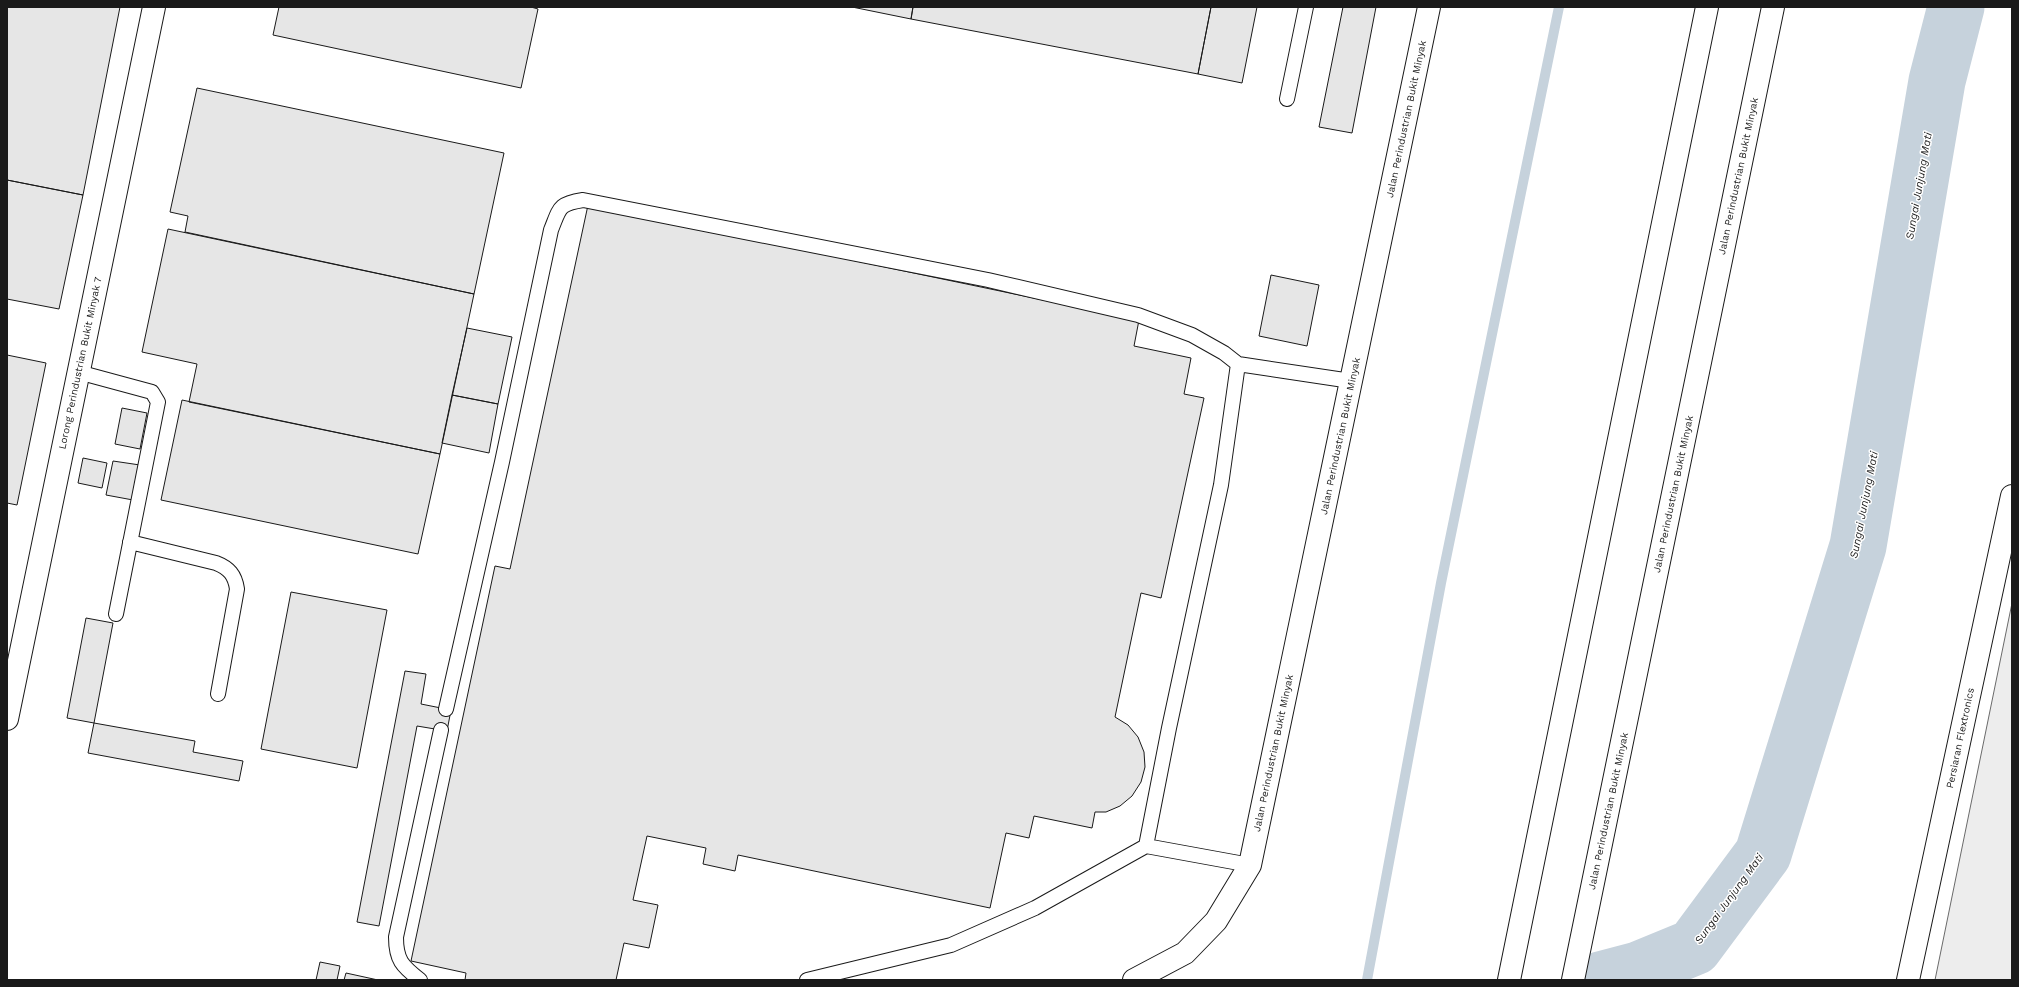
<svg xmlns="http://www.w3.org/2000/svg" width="2019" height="987" viewBox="0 0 2019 987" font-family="'Work Sans',sans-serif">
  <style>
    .parking { fill: #ededed; stroke: #6a6a6a }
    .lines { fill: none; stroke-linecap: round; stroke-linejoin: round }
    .stream { stroke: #c6d2dc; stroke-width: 10 }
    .river { stroke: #c6d2dc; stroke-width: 57 }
    .building { fill: #e6e6e6; stroke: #1a1a1a }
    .lane-casing { stroke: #1a1a1a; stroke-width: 16 }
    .street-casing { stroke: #1a1a1a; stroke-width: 24 }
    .secondary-casing { stroke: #1a1a1a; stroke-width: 24 }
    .lane { stroke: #fff; stroke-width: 14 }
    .street { stroke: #fff; stroke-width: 22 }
    .secondary { stroke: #fff; stroke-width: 22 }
    .labels { text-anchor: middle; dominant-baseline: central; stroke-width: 3; stroke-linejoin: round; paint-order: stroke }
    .street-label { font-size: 10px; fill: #1a1a1a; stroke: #fff }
    .water-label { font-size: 11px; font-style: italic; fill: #1a1a1a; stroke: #fff }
  </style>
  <rect width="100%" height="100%" fill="#fff"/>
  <path class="parking" d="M2012 603V980H1935Z"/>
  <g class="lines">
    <path class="stream" d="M1674 956 1685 980
      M1367 980 1441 583 1559 7"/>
    <path class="river" d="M1600 980 1638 970 1694 947 1763 854 1858 546 1937 81 1956 7"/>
  </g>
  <path class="building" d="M7 7H120L83 195 7 180Z
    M279 7H531L538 9 521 88 273 35Z
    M852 7H913L911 19Z
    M913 7H1211L1198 74 911 19Z
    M1211 7H1257L1242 83 1198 74Z
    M1343 7H1376L1352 133 1319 127Z
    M197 88 504 153 474 294 185 232 188 216 170 212Z
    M7 180 83 195 59 309 7 299Z
    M588 205 1139 320 1134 346 1191 358 1184 394 1204 398 1161 598 1141 593 1115 717 1128 725 1138 737 1144 752 1145 767 1141 782 1132 796 1120 806 1106 812H1095L1092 828 1034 816 1029 838 1006 833 990 908 738 855 735 871 703 864 706 848 647 836 633 900 658 905 649 948 624 943 616 980H465L466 973 411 961 495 566 510 569Z
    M168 229 474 294 440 454 189 402 197 364 142 352Z
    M1271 275 1319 285 1307 346 1259 336Z
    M467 328 512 337 498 404 452 395Z
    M7 355 46 363 17 505 7 503Z
    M452 395 498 404 489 453 442 443Z
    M182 400 440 454 418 554 161 500Z
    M122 408 147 413 140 449 115 444Z
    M83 458 107 463 102 488 78 483Z
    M113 461 140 465 133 500 106 495Z
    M291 592 387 610 357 768 261 749Z
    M86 618 113 623 94 723 67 718Z
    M405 671 426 674 421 704 451 710 447 731 417 726 379 926 357 922Z
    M94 723 195 741 193 752 243 761 239 781 88 753Z
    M320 962 340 966 337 980H316Z
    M346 973 378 980H344Z"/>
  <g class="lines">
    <g class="lane-casing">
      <path id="lane" d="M1287 99 1306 7
        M1238 364 1351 381
        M78 372 152 392 158 402 116 614
        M130 542 216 563C229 568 235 575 237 589L218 694
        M446 709 502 462 551 230C560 208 558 204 583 200L988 280 1138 315 1192 335 1224 353 1238 364 1221 485 1169 728 1146 846
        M420 980C402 966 396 960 396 937L441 730
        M807 980 951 945 1035 908 1146 846 1250 865"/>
    </g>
    <g class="street-casing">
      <path id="street" d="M7 719 154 7
        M1134 980 1185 953 1216 921 1250 865 1429 7
        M1908 980 2012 496"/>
    </g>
    <g class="secondary-casing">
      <path id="secondary" d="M1509 980 1707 7
        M1573 980 1773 7"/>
    </g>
    <use href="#lane" class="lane"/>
    <use href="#street" class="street"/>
    <use href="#secondary" class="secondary"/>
  </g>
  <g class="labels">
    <g class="street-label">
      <text transform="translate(1406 119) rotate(-78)">Jalan Perindustrian Bukit Minyak</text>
      <text transform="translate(1738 176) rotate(-78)">Jalan Perindustrian Bukit Minyak</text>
      <text transform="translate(80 363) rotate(-78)">Lorong Perindustrian Bukit Minyak 7</text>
      <text transform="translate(1340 436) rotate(-78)">Jalan Perindustrian Bukit Minyak</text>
      <text transform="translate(1673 494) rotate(-78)">Jalan Perindustrian Bukit Minyak</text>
      <text transform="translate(1960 738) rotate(-78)">Persiaran Flextronics</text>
      <text transform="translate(1273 753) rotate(-78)">Jalan Perindustrian Bukit Minyak</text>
      <text transform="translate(1608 811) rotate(-78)">Jalan Perindustrian Bukit Minyak</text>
    </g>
    <g class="water-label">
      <text transform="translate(1919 186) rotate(-80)">Sungai Junjung Mati</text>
      <text transform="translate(1864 505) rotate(-79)">Sungai Junjung Mati</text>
      <text transform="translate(1729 899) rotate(-54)">Sungai Junjung Mati</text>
    </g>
  </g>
  <rect width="2019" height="987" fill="none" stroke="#1a1a1a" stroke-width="16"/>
</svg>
